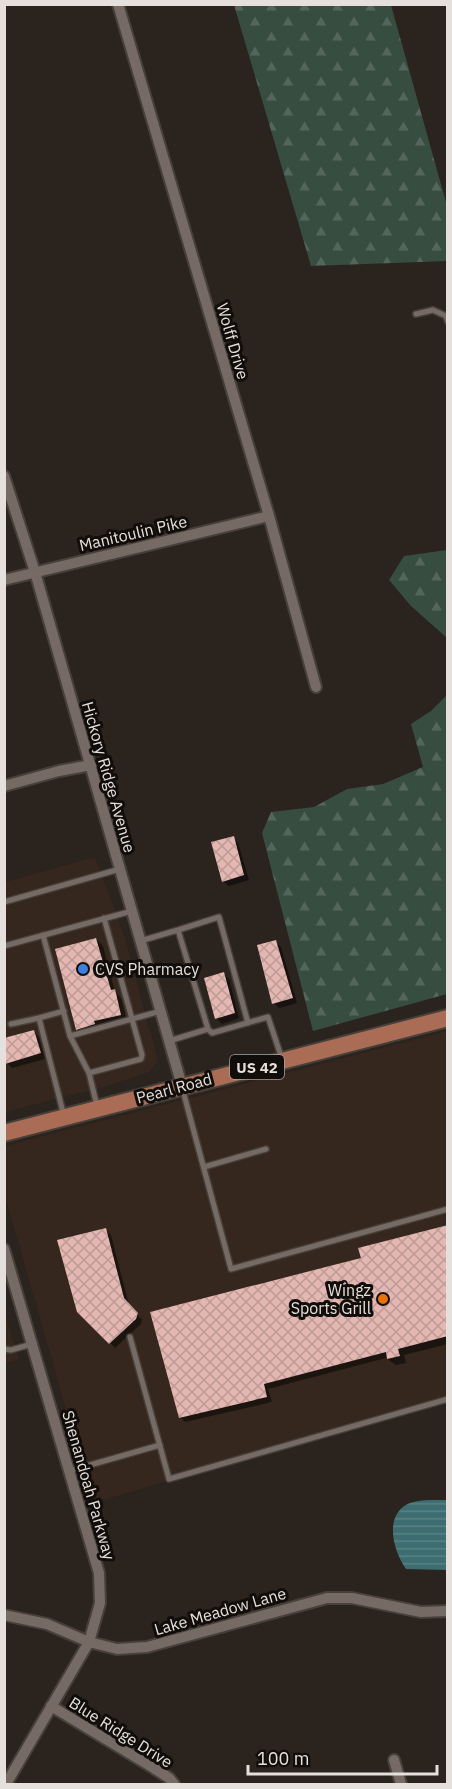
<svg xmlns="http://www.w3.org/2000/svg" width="452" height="1789" viewBox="0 0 452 1789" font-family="'IBM Plex Sans',sans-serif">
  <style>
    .built { fill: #35271d }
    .forest { fill: url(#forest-firs) }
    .water { fill: url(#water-rules) }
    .shadow { fill: #0007 }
    .building { fill: url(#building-cross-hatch) }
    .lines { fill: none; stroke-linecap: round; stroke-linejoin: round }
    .service-casing { stroke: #463f3a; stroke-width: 8 }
    .minor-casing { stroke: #463f3a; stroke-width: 14 }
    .primary-casing { stroke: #463f3a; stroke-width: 20 }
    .service { stroke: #756b64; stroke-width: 5 }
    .minor { stroke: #756b64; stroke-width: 10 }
    .primary { stroke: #ab6c55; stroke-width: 16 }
    .shop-dot { fill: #3f7fe0; stroke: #110d0a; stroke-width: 2 }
    .food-dot { fill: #e8710a; stroke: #110d0a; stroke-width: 2 }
    .labels { text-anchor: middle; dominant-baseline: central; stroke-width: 6; stroke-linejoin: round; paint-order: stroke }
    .shield { fill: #110d0a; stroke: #a6a19d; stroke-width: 1.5 }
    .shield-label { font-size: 15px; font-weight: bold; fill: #e6e0dc }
    .street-label { font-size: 16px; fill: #e6e0dc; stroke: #110d0a }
    .poi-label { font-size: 16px; fill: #e6e0dc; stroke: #110d0a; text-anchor: start }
  </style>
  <defs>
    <pattern id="forest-firs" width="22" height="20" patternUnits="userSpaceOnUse" patternTransform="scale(1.5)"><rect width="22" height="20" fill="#374d40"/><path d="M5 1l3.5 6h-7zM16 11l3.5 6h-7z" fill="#54665b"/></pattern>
    <pattern id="water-rules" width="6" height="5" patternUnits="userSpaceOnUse" patternTransform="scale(1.5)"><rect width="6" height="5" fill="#3d6d70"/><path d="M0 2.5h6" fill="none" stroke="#598284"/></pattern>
    <pattern id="building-cross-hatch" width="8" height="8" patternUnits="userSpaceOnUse" patternTransform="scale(1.5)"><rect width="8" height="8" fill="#e4b7b2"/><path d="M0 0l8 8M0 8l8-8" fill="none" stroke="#bc9a96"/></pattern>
  </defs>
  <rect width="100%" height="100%" fill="#2b231d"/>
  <path class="built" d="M95 857 124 935 158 1061 149 1072 107 1086 5 1112V882Z
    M447 1031V1399L93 1503 5 1196V1146Z
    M4 1311 19 1359 5 1363H4Z"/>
  <path class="forest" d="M234 5H391L447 206V261L311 266Z
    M447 550H448L447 638 411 606 389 580 404 556Z
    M447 695V994L313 1031 262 833 271 812 314 807 347 789 383 784 423 767 411 724 431 711Z"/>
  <path class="water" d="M447 1500V1570L406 1569C393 1551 383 1514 410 1503 421 1499 435 1500 447 1500Z"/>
  <path class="shadow" d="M233 837 238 843 249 880 229 886 223 881Z
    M96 939 103 946 115 992 121 998 127 1022 100 1028 101 1031 84 1036 77 1029Z
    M276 942 281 947 297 1003 279 1008 274 1003Z
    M224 974 229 979 239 1018 222 1024 217 1019 205 979Z
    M34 1032 39 1037 45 1059 12 1068 7 1063 4 1040Z
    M448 1226V1344L404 1355 406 1363 396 1365 386 1358 268 1389 272 1402 185 1422 180 1417 362 1259Z
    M106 1230 111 1235 129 1305 142 1320 141 1324 115 1348 78 1311Z"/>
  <path class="building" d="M234 836 244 875 222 882 211 842Z
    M96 938 111 990 115 989 121 1015 94 1021 95 1024 76 1030 55 949Z
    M276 940 293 998 272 1004 257 945Z
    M224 972 235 1013 215 1019 204 978Z
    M34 1030 41 1053 5 1064 4 1038Z
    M448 1225V1336L398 1349 400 1356 387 1359 386 1352 264 1384 267 1397 179 1418 150 1312 361 1258 358 1248Z
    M106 1228 124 1298 138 1313 136 1319 109 1344 77 1312 57 1240Z"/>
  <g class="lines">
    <g class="service-casing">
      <path id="service" d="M416 314 433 310 446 316 448 322
        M4 902 120 869
        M178 930 219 917 248 1023
        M43 935 70 1036
        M140 941 178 930 208 1029 169 1041
        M4 946 132 911
        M39 1018 64 1011
        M11 1024 39 1018 64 1116
        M208 1029 212 1033 268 1017 282 1059
        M89 1073 141 1059 142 1055 104 918
        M183 1091 231 1269 448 1209
        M97 1106 89 1073 70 1036 161 1011
        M204 1167 266 1149
        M130 1337 169 1479 448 1399
        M4 1349 11 1350 32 1344
        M69 1471 160 1445"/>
    </g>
    <g class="minor-casing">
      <path id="minor" d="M118 4 269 516 316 687
        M4 476 35 572 182 1086
        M4 580 269 516
        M4 786 59 771 91 765
        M4 1249 99 1573 100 1603 89 1642 6 1784
        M4 1615 47 1624 89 1642 117 1649 147 1647 327 1598H352L421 1612 448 1611
        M51 1706 152 1767 169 1778 174 1784
        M394 1760 401 1784"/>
    </g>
    <g class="primary-casing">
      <path id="primary" d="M4 1133 448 1018"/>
    </g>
    <use href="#service" class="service"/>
    <use href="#minor" class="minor"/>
    <use href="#primary" class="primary"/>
  </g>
  <circle class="shop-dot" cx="83" cy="969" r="6"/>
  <circle class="food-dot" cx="383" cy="1299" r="6"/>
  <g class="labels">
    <rect class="shield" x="230" y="1055" width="54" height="24" rx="4.5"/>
    <g class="shield-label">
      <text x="257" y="1067">US 42</text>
    </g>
    <g class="street-label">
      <text transform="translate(233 341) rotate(74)">Wolff Drive</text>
      <text transform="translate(133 533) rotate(-13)">Manitoulin Pike</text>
      <text transform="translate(109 777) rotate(74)">Hickory Ridge Avenue</text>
      <text transform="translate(174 1088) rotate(-15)">Pearl Road</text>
      <text transform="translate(89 1485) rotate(74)">Shenandoah Parkway</text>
      <text transform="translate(220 1611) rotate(-16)">Lake Meadow Lane</text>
      <text transform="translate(121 1732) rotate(32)">Blue Ridge Drive</text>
    </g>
    <g class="poi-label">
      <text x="95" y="969">CVS Pharmacy</text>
      <text x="371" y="1290" text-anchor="end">Wingz<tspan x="371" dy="18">Sports Grill</tspan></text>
    </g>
  </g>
  <rect width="452" height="1789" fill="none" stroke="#e6e0dc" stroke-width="12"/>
  <path d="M248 1765v9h189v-9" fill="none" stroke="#e6e0dc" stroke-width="3"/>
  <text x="257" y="1765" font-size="18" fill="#e6e0dc" stroke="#110d0a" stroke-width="4.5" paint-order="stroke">100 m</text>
</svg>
